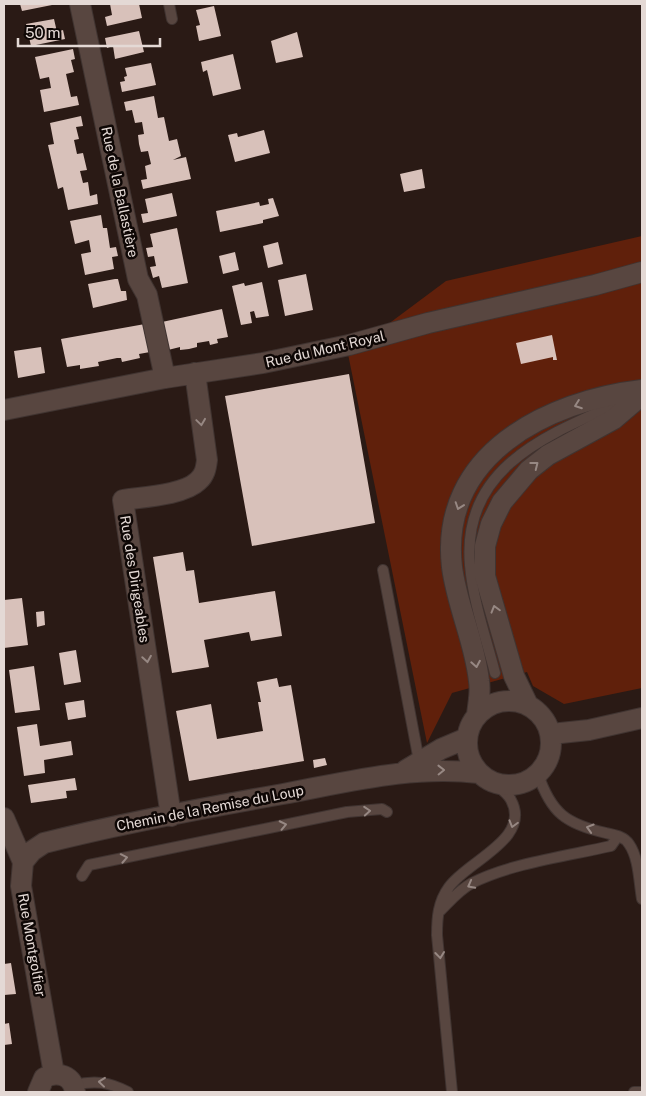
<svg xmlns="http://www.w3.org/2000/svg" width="646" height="1096" viewBox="0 0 646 1096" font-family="'Public Sans',sans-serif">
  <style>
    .green { fill: #60200b }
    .building { fill: #d8c1ba }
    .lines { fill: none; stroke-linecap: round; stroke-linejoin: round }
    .service-casing { stroke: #403431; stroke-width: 12 }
    .minor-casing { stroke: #403431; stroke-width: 22 }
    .service { stroke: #584640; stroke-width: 10 }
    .minor { stroke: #584640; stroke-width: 20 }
    .oneway { stroke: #978883 }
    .labels { text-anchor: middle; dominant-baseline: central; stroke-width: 5; stroke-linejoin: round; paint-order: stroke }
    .street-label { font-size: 14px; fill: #e4d9d5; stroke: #0e0705 }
  </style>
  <rect width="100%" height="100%" fill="#2a1a15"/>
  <path class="green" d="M642 236V688L564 704 533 686 527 672 452 693 427 743 348 354 446 281Z"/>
  <path class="building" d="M20 4H52V5L22 11Z
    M110 4H139L142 18 107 26 105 17 112 15Z
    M214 6 221 36 199 41 196 26 200 25 196 10Z
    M54 19 57 32 63 30 65 39 31 46 26 24Z
    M139 31 144 52 115 59 113 46 107 48 105 38Z
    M297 32 303 57 276 63 271 41Z
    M73 49 75 59 71 60 74 72 66 74 71 97 77 96 79 105 44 112 40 90 51 88 49 77 40 79 35 57Z
    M233 54 241 89 213 96 207 70 203 72 201 62Z
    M151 63 156 85 122 92 120 82 125 81 124 77 127 76 125 68Z
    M154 96 158 118 164 117 169 141 177 139 181 156 173 160 186 157 191 179 143 189 141 180 147 179 145 166 151 164 148 151 141 152 139 144 138 135 144 134 142 122 135 123 132 110 126 111 124 102Z
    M81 116 83 126 76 127 79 139 74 140 77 154 83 153 87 170 80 171 83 183 88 182 90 196 97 194 98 204 68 210 63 187 58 189 48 145 54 144 50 123Z
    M264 130 270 153 235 162 228 135 237 133 238 137Z
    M422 169 425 188 404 192 400 174Z
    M172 193 177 216 143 223 141 214 148 213 145 199Z
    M273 198 279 216 263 220V223L220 232 216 211 259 202 260 206 269 204 268 199Z
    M101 215 103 228H107L110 248 116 247 118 256 112 257 114 269 85 275 81 254 91 252 89 240 75 244 70 221Z
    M177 228 188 283 162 288 159 276 153 278 150 267 156 266 154 256 148 257 146 248 153 247 150 234Z
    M278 242 283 264 268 268 263 246Z
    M235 252 239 270 223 274 219 256Z
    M306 274 313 310 285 316 278 280Z
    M115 279H118L121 291H126L127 300 93 308 88 284Z
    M262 282 269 316 256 318 254 311 250 312 252 323 241 325 232 286 244 283 245 286Z
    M222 309 228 337 217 339 218 343 210 345 209 341 197 343V347L189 349 180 350V347L168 350 162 322Z
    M145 324 150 352 139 354 140 358 122 362 121 358H117L98 362 99 366 80 369V365L67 367 61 339Z
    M552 335 557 360H553V357L521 364 516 343Z
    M41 347 45 373 18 378 14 351Z
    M349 374 375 523 252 546 225 396Z
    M183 552 186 571 194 570 199 603 275 591 282 636 251 641 249 632 204 640 209 667 172 673 153 557Z
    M22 598 28 645 4 648V600Z
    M44 611 45 625 37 627 36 612Z
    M76 650 81 682 64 685 59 653Z
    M34 666 40 710 15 713 9 670Z
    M277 678 279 687 291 685 304 761 189 781 176 711 211 704 217 739 263 731 258 702H261L257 682Z
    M84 700 86 717 68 720 65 703Z
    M37 724 40 746 71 741 73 755 44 760 45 773 24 776 17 727Z
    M325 758 327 765 314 768 313 760Z
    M75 778 77 790 66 791 67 798 31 803 28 785Z
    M11 963 16 994 4 995V964Z
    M9 1023 12 1044 4 1045V1024Z"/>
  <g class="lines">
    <g class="service-casing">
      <path id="service" d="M169 4 172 19
        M383 570 419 761
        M495 673C486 638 473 601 470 565 461 464 553 433 628 399
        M538 774C551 813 566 824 606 833 614 835 624 836 629 844 639 858 639 882 642 899
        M82 876 89 865 347 812 382 809 387 812
        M440 911C450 901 459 890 472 883 512 863 567 856 611 846L618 836
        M74 1085C95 1080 109 1082 128 1092
        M452 1092 437 935C437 918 438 902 449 887 467 861 532 839 511 800 508 794 501 789 495 784
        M634 1092H641"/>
    </g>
    <g class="minor-casing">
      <path id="minor" d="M80 4 138 279 147 295 165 378
        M4 410 165 378 263 363 349 345 428 323 595 285 642 272
        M467 743a42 42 0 1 1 84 0a42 42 0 1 1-84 0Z
        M528 705 514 676 485 576V546L491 524 502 502 529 470 548 455 614 419 642 395
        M477 715C478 704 481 692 479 681 475 642 457 606 452 567 439 454 548 401 642 390
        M551 734 589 730 642 718
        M406 770 441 749 467 738
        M171 816 123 500C142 497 184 495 198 481 205 475 206 468 207 460L195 373
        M4 818 23 862 21 886 54 1074
        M23 862 32 851 44 843C123 823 203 808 283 794 348 782 412 765 479 773
        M38 1092 44 1078C58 1070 73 1076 75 1092"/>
    </g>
    <use href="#service" class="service"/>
    <use href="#minor" class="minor"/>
  </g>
  <defs><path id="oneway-chevron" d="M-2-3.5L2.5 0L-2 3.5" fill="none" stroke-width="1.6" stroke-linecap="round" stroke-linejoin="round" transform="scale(1.25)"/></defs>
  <g class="oneway">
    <use href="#oneway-chevron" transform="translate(578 405) rotate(160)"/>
    <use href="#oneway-chevron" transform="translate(201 422) rotate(82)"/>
    <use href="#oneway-chevron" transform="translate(535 465) rotate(-38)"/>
    <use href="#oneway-chevron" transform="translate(459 506) rotate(109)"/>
    <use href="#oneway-chevron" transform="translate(495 609) rotate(-106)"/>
    <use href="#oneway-chevron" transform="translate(147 659) rotate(81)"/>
    <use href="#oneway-chevron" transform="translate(476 664) rotate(80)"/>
    <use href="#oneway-chevron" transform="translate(441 770) rotate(-1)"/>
    <use href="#oneway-chevron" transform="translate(367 811) rotate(-4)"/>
    <use href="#oneway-chevron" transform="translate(513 824) rotate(106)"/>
    <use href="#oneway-chevron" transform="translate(283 825) rotate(-12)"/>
    <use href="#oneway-chevron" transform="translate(590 828) rotate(-163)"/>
    <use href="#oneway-chevron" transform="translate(124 858) rotate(-11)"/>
    <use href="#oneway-chevron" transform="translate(471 885) rotate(152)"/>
    <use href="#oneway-chevron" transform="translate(440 955) rotate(83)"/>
    <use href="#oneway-chevron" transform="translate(102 1082) rotate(-174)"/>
  </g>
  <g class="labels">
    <g class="street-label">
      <text transform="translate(120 192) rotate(78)">Rue de la Ballastière</text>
      <text transform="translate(325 349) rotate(-13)">Rue du Mont Royal</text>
      <text transform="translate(135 579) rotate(81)">Rue des Dirigeables</text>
      <text transform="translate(210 808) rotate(-11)">Chemin de la Remise du Loup</text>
      <text transform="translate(32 945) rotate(80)">Rue Montgolfier</text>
    </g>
  </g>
  <rect width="646" height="1096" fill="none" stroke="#e4d9d5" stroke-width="10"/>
  <path d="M18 38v8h142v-8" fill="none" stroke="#e4d9d5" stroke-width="2.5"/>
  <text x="25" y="38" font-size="15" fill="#e4d9d5" stroke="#0e0705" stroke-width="4" paint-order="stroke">50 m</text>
</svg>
